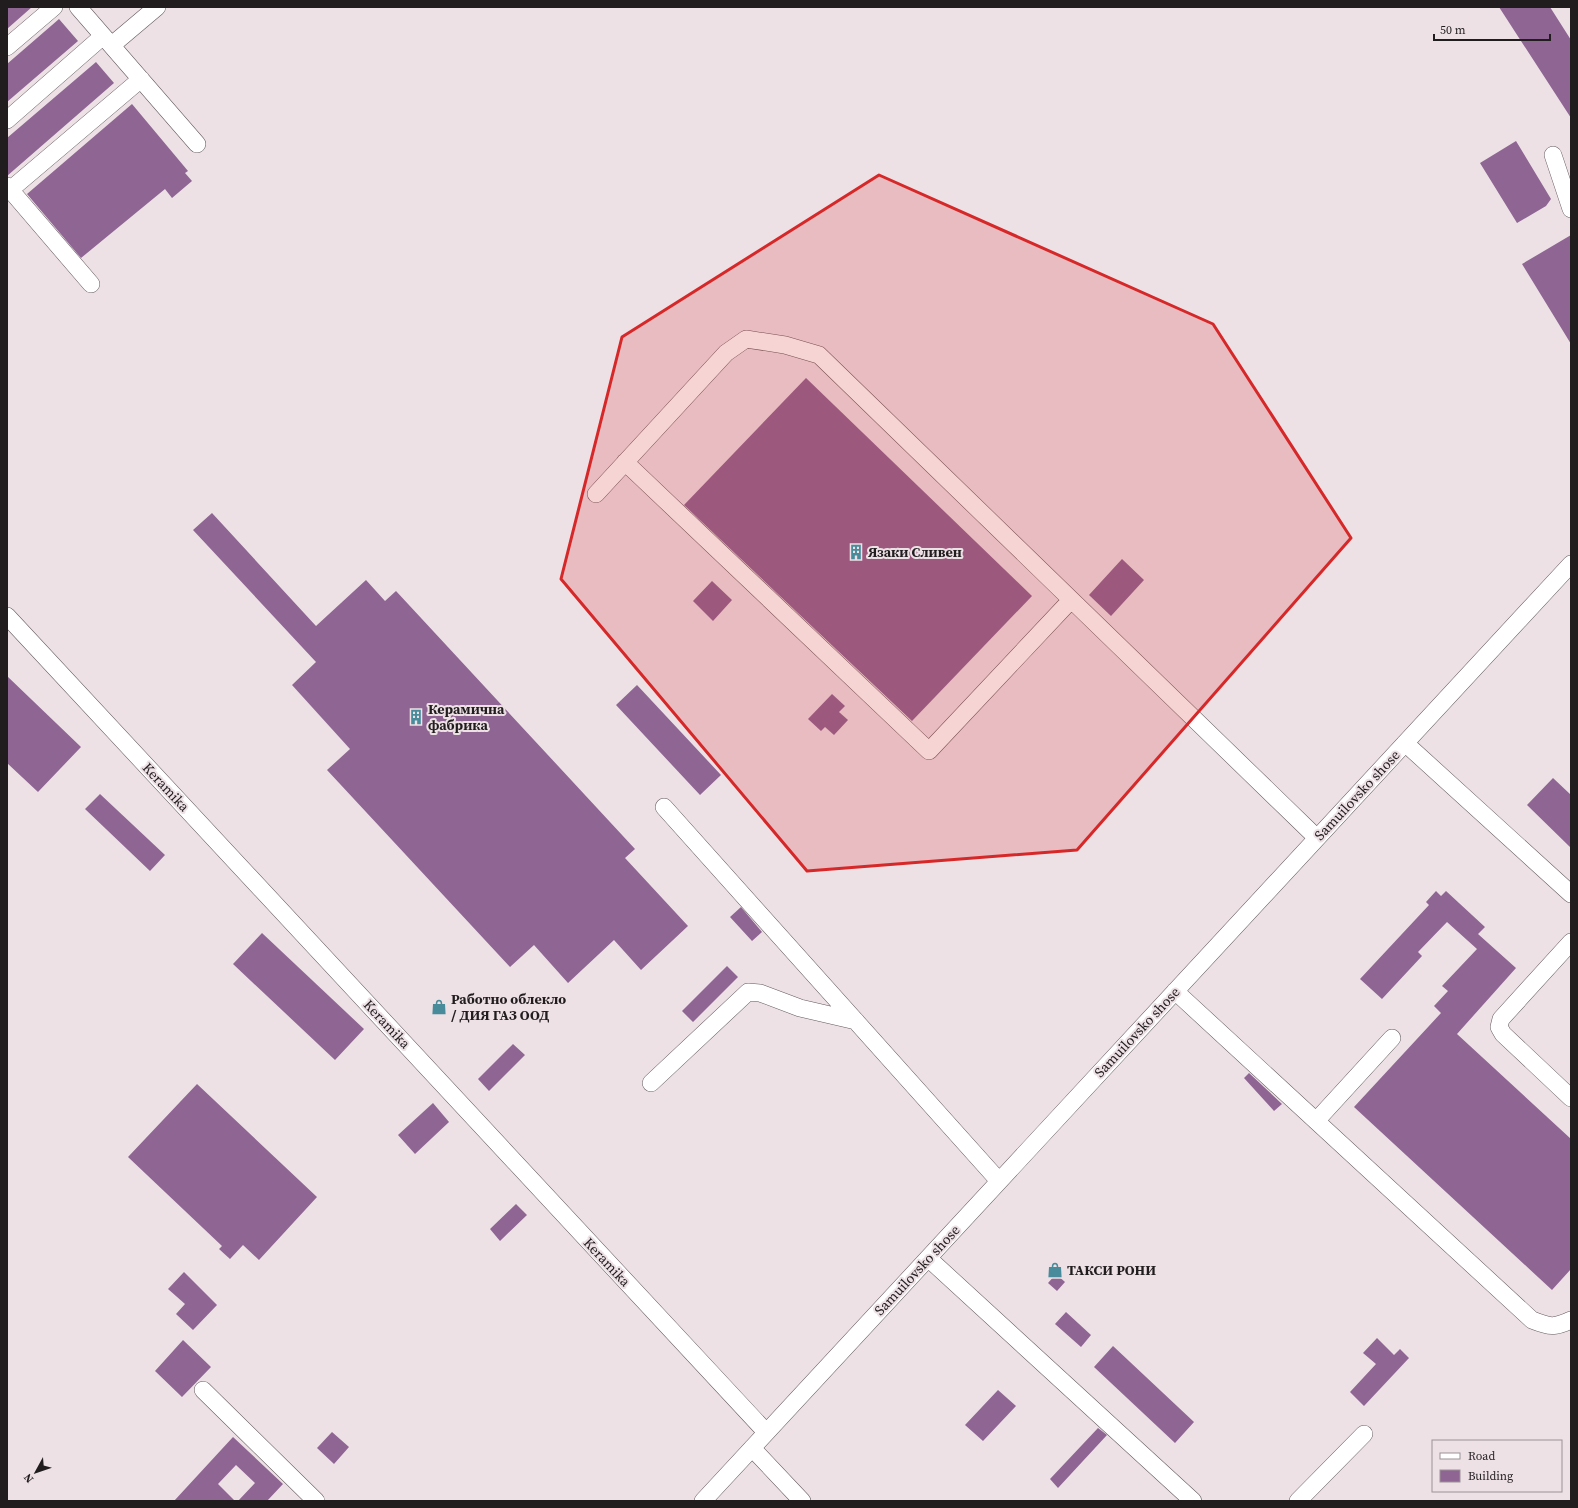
<svg xmlns="http://www.w3.org/2000/svg" width="1578" height="1508" viewBox="0 0 1578 1508" font-family="'Source Serif 4',serif">
  <style>
    .building { fill: #8f6593 }
    .lines { fill: none; stroke-linecap: round; stroke-linejoin: round }
    .minor-casing { stroke: #635a5e; stroke-width: 18 }
    .minor { stroke: #fff; stroke-width: 17 }
    .marked { fill: #d62828; fill-opacity: 0.2; stroke: #d62828; stroke-width: 3; stroke-linejoin: round }
    .labels { text-anchor: middle; dominant-baseline: central; stroke-width: 4; stroke-linejoin: round; paint-order: stroke }
    .poi-label { font-size: 14px; font-weight: bold; fill: #211d1f; stroke: #ede1e6; text-anchor: start }
    .street-label { font-size: 14px; fill: #211d1f; stroke: #ede1e6 }
  </style>
  <rect width="100%" height="100%" fill="#ede1e6"/>
  <path class="building" d="M7 7H32L7 29Z
    M1499 7H1550L1571 40V118Z
    M59 19 78 41 7 102V64Z
    M96 62 114 83 7 176V138Z
    M132 104 188 171 185 173 192 181 172 198 165 189 81 258 27 194Z
    M1516 141 1551 199 1546 206 1517 223 1480 163Z
    M1571 235V344L1522 264Z
    M806 378 1032 596 912 721 684 505Z
    M212 513 316 626 366 580 385 601 396 591 635 849 625 858 688 926 641 970 614 940 568 983 534 945 510 967 327 770 350 749 292 685 316 662 193 530Z
    M1122 559 1144 580 1111 616 1089 595Z
    M712 581 732 600 713 621 693 601Z
    M7 676 81 747 38 792 7 763Z
    M637 685 721 775 700 795 616 705Z
    M832 694 845 706 839 712 848 720 834 735 825 727 821 731 808 719Z
    M1553 778 1571 795V848L1527 805Z
    M100 794 165 855 150 871 85 809Z
    M1436 891 1441 896 1446 891 1485 927 1478 934 1516 968 1457 1034 1571 1139V1269L1552 1290 1354 1107 1441 1013 1434 1006 1448 991 1442 986 1477 949 1447 922 1418 952 1422 956 1382 999 1360 979 1429 905 1426 902Z
    M741 907 762 932 752 941 730 917Z
    M262 933 364 1029 335 1060 233 964Z
    M727 966 738 977 693 1022 682 1011Z
    M513 1044 525 1055 489 1091 478 1079Z
    M1249 1073 1282 1104 1274 1111 1244 1078Z
    M197 1084 317 1197 259 1260 243 1245 230 1259 219 1249 222 1246 128 1157Z
    M433 1103 449 1122 415 1154 398 1135Z
    M516 1204 527 1215 500 1241 490 1229Z
    M184 1272 217 1305 193 1330 176 1314 185 1304 168 1289Z
    M1056 1274 1065 1282 1057 1291 1048 1283Z
    M1066 1312 1091 1335 1081 1347 1055 1324Z
    M1377 1338 1394 1355 1400 1349 1409 1358 1364 1406 1350 1392 1376 1364 1363 1353Z
    M183 1340 211 1367 182 1397 155 1371Z
    M1113 1346 1194 1422 1175 1443 1094 1367Z
    M998 1390 1016 1406 983 1441 965 1425Z
    M1098 1428 1107 1435 1058 1488 1050 1479Z
    M332 1432 349 1447 334 1464 317 1448Z
    M233 1437 283 1484 267 1501H238L255 1483 236 1465 218 1484 235 1501H174Z"/>
  <g class="lines">
    <g class="minor-casing">
      <path id="minor" d="M78 7 197 144
        M112 45 157 7
        M7 47 54 7
        M7 120 103 36
        M1553 155 1571 209
        M7 186 91 284
        M10 190 141 79
        M625 462 929 751 1071 600
        M596 494 726 353 746 339 785 345 819 355 1317 838
        M7 616 766 1432
        M1405 743 1571 894
        M664 807 999 1181
        M1571 942 1501 1019 1499 1027 1503 1034 1571 1098
        M1175 991 1532 1320C1550 1327 1554 1328 1571 1320
        M651 1083 748 992 760 993 800 1008 856 1021
        M1316 1121 1392 1038
        M928 1258 1193 1501
        M203 1390 316 1501
        M752 1448 802 1501
        M703 1501 1571 564
        M1298 1501 1364 1434"/>
    </g>
    <use href="#minor" class="minor"/>
  </g>
  <path class="marked" d="M879 175 1213 324 1351 538 1077 850 807 871 561 579 622 337Z"/>
  <defs>
    <g id="building-bare" transform="scale(1.2)"><path d="M-4-6H4V6H1V3H-1V6H-4ZM-2.5-4.3h1.7v1.8h-1.7ZM.8-4.3h1.7v1.8H.8ZM-2.5-1h1.7V.8h-1.7ZM.8-1h1.7V.8H.8Z" fill="#488b9b" stroke="#ede1e6" stroke-width="2.5" paint-order="stroke"/></g>
    <g id="shop-bare" transform="scale(1.2)"><path d="M-5-2.5h2.3a2.7 3.5 0 0 1 5.4 0H5L5.5 6h-11ZM-1.5-2.5h3a1.5 2.3 0 0 0-3 0Z" fill="#488b9b" stroke="#ede1e6" stroke-width="2.5" paint-order="stroke"/></g>
  </defs>
  <g fill-rule="evenodd">
    <use href="#building-bare" x="856" y="552"/>
    <use href="#building-bare" x="416" y="717"/>
    <use href="#shop-bare" x="439" y="1007"/>
    <use href="#shop-bare" x="1055" y="1270"/>
  </g>
  <g class="labels">
    <g class="poi-label">
      <text x="868" y="552">Язаки Сливен</text>
      <text x="428" y="709">Керамична<tspan x="428" dy="16">фабрика</tspan></text>
      <text x="451" y="999">Работно облекло<tspan x="451" dy="16">/ ДИЯ ГАЗ ООД</tspan></text>
      <text x="1067" y="1270">ТАКСИ РОНИ</text>
    </g>
    <g class="street-label">
      <text transform="translate(166 787) rotate(47)">Keramika</text>
      <text transform="translate(1357 795) rotate(-47)">Samuilovsko shose</text>
      <text transform="translate(387 1024) rotate(47)">Keramika</text>
      <text transform="translate(1137 1032) rotate(-47)">Samuilovsko shose</text>
      <text transform="translate(607 1262) rotate(47)">Keramika</text>
      <text transform="translate(917 1270) rotate(-47)">Samuilovsko shose</text>
    </g>
  </g>
  <rect width="1578" height="1508" fill="none" stroke="#211d1f" stroke-width="16"/>
  <rect x="1432" y="1440" width="130" height="52" fill="#ede1e6" stroke="#9b9396"/>
  <rect x="1440" y="1453" width="20" height="6" fill="#ffffff" stroke="#9b9396"/>
  <text x="1468" y="1460" font-size="12" fill="#211d1f">Road</text>
  <rect x="1440" y="1470" width="20" height="12" fill="#8f6593" stroke="#9b9396"/>
  <text x="1468" y="1480" font-size="12" fill="#211d1f">Building</text>
  <g transform="translate(36 1472) rotate(230)" stroke="#ede1e6" stroke-width="3" paint-order="stroke">
  <path d="M0-3L7 15L0 10L-7 15Z" fill="#211d1f"/>
  <text y="-6" font-size="11" font-weight="bold" text-anchor="middle" fill="#211d1f">N</text>
  </g>
  <path d="M1434 34v6h116v-6" fill="none" stroke="#211d1f" stroke-width="2"/>
  <text x="1440" y="34" font-size="12" fill="#211d1f" stroke="#ede1e6" stroke-width="3" paint-order="stroke">50 m</text>
</svg>
